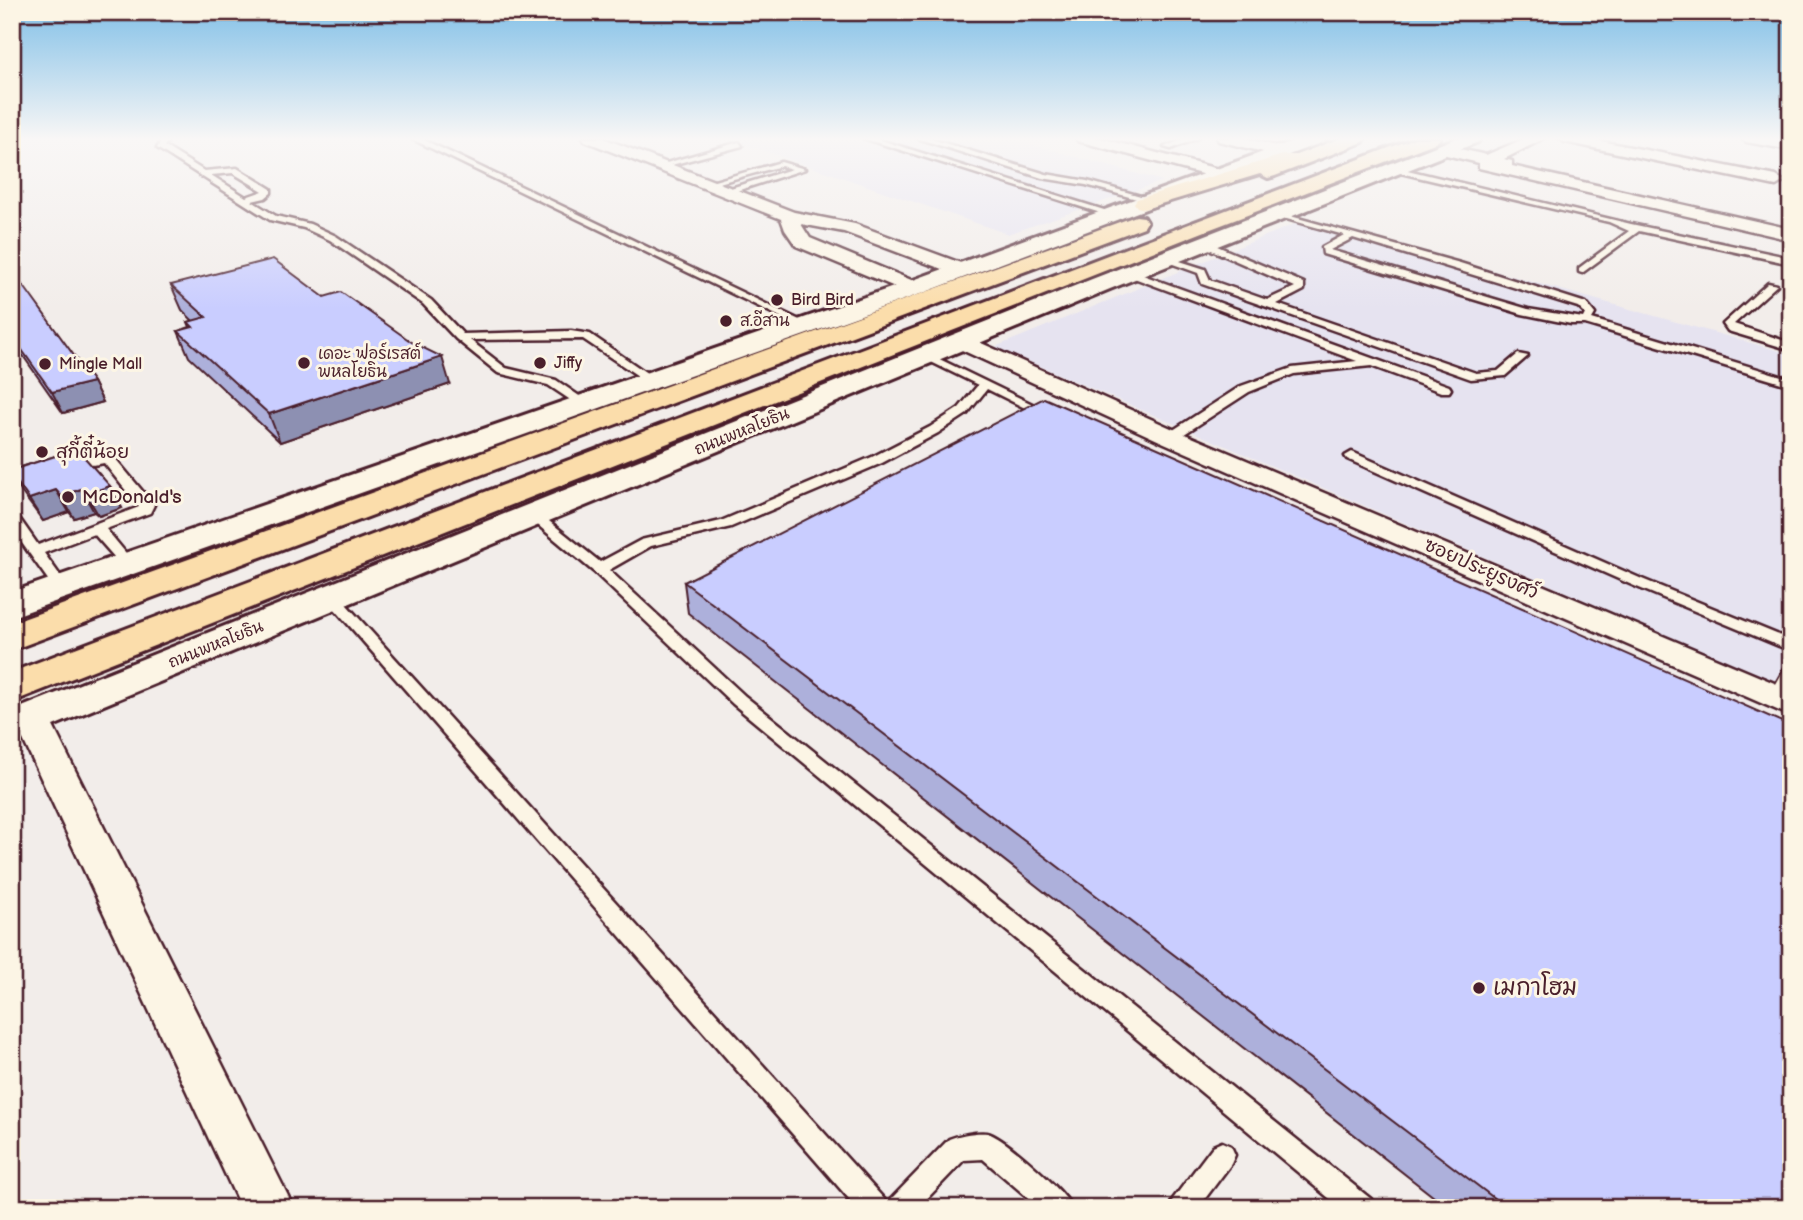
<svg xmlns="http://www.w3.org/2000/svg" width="1803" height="1220" viewBox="0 0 1803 1220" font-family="'Balsamiq Sans','Playpen Sans Thai',sans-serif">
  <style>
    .built { fill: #e6e3f0 }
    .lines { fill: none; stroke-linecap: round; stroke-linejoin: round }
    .lane-casing { stroke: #4a1f2b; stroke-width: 5 }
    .street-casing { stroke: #4a1f2b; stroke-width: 5 }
    .secondary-casing { stroke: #4a1f2b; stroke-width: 6 }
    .highway-casing { stroke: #4a1f2b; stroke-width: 6 }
    .lane { fill: #fcf5e5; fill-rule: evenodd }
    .street { fill: #fcf5e5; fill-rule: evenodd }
    .secondary { fill: #fcf5e5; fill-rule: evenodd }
    .highway { fill: #fbddab; fill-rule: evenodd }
    .wall { fill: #adb0db; stroke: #4a1f2b; stroke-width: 2 }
    .shaded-wall { fill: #8d90b2; stroke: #4a1f2b; stroke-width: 2 }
    .building { fill: #c9cdff; stroke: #4a1f2b; stroke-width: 2 }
    .poi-dot { fill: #4a1f2b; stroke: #fcf5e5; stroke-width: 2.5 }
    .labels { text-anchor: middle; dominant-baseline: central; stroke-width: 6; stroke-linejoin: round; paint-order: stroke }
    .far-poi-label { font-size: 16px; fill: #4a1f2b; stroke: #fcf5e5; text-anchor: start }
    .far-street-label { font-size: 16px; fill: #4a1f2b; stroke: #fcf5e5 }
    .poi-label { font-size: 19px; fill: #4a1f2b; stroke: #fcf5e5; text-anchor: start }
    .street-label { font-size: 19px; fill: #4a1f2b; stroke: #fcf5e5 }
    .near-poi-label { font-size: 23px; fill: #4a1f2b; stroke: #fcf5e5; text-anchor: start }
  </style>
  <rect width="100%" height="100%" fill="#f2edea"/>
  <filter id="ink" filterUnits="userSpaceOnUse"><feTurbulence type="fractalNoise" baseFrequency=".0143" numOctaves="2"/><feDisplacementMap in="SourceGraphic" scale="14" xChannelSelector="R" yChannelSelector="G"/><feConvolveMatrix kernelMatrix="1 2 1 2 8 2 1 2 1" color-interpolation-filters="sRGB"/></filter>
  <g filter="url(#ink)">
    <path class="built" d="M727 138H1008L1163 181 1008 234Z
      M1307 219 1791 354V689L995 347Z"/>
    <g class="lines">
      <g class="lane-casing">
        <path id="lane" d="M163 138H171L164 146 204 171 237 168 271 189V193L265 198 252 201 276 216 310 224 336 236 431 300 463 334 571 331 590 334 657 380 655 382H647L583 339 470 340 506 368 556 380 591 404 585 408 581 407 548 385 498 373 456 339 423 304 330 240 304 228 270 220 157 148ZM233 173 263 191 246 197 211 175Z
          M410 138H420L810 325 801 327Z
          M863 138H874L1117 214 1110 216Z
          M917 138H928L1046 174 1087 181 1155 200 1151 203 1086 185 1042 178Z
          M1187 138H1198L1171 149 1164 147Z
          M739 142 742 146 660 168 656 166Z
          M781 162 805 169 727 194H724V190L792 169 781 166 708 186 704 184Z
          M1395 167 1631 224 1791 258V264L1639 231 1582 273 1579 272V268L1629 231 1609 222 1392 171Z
          M1276 212 1460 263 1586 303 1595 314 1592 319 1791 379V386L1585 324H1571L1522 314 1323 254 1322 247 1344 235 1276 216ZM1353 238 1578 307 1585 314 1583 318 1528 309 1330 250Z
          M1203 240 1304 283V290L1277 304 1476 373 1498 371 1518 354 1528 356 1505 376 1471 379 1202 284 1198 273 1159 259 1164 256 1205 269 1210 280 1267 300 1295 287 1200 245V241Z
          M1129 270 1449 386 1451 389 1449 392H1441L1371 366 1294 374 1249 392 1175 440H1167V434L1241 386 1292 368 1357 361 1126 275 1124 273Z
          M1768 283 1777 285 1734 324 1791 343V350L1728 331 1723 324Z
          M927 353 1053 414 1051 417H1043L987 389 967 414 938 433 882 463 731 527 651 546 609 570 745 696 1371 1199 1375 1208H1341L733 704 594 572 527 516 534 512 539 513 600 562 641 540 721 521 872 457 930 427 959 408 978 385 923 358 921 356Z
          M1352 452 1642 579 1791 640V651L1632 585 1347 459 1345 456Z
          M101 454 114 457 154 505 150 513 106 529 135 564 133 567H123L94 534 44 553 69 588 66 591H56L12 529V514L17 515 38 545 139 507 104 463 67 470 60 466 62 463Z
          M332 592 337 594 884 1199 888 1206 891 1199 949 1139C959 1135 975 1132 987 1133 1003 1136 1066 1192 1072 1208H1040L983 1159 964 1160 918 1208H857L327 600 324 597Z
          M1791 666C1791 681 1791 690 1783 702H1771L1768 698 1785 668Z
          M1222 1142 1231 1146 1235 1155 1231 1164 1198 1208H1169L1173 1199 1213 1146Z"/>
      </g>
      <g class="street-casing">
        <path id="street" d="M583 138H603L794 212 855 224 969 266 972 270 969 274H955L844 232 801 224 810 238 921 284 924 288 921 292H907L796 246 785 230 781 219 585 141Z
          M1076 138H1100L1226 171 1228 174 1220 179 1078 141Z
          M1217 138H1243L1285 148 1288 151 1280 156 1219 141Z
          M1526 138H1545L1504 159 1512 161V166L1791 229V240L1479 168V163L1438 153 1435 150 1443 145 1486 155Z
          M1558 138H1586L1776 176 1784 181 1776 186 1565 142Z
          M1740 138H1771L1791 141V150L1747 142Z
          M961 334 1180 432 1791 690V716L1162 442 953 346 950 341 953 336Z
          M32 707 45 711 50 720 294 1208H241L14 720 19 711Z"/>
      </g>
      <g class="secondary-casing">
        <path id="secondary" d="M1301 138H1326L1323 142 923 293 12 617V592L905 283Z
          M1456 138H1481L1478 142 1110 289 12 743V711L1092 279Z"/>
      </g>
      <g class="highway-casing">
        <path id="highway" d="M1341 138H1366L1363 142 1275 176 1268 178 1260 174 1144 209 1137 207 1134 203 1137 199 1283 155H1296Z
          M1415 138H1440L1437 142 1203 232 12 702V672Z
          M1136 216 1144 217 1147 222 1144 227 12 650V623Z"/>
      </g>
      <use href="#lane" class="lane"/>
      <use href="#street" class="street"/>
      <use href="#secondary" class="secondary"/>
      <use href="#highway" class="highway"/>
    </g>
    <path class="wall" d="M171 285 324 297 450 384 280 442 189 357 178 331 190 327 188 322 193 321 182 310Z
      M12 288 93 382 103 402 63 413 12 340Z
      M77 449 122 508 99 516 94 512 74 518 69 512 43 521 22 493 12 476V470Z
      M684 582 1791 1208H1448L688 613Z"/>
    <path class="shaded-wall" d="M442 357 450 384 280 442 269 414Z
      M93 382 103 402 63 413 52 392Z
      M110 486 122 508 99 516 86 494Z
      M81 489 94 512 74 518 61 496Z
      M56 490 69 512 43 521 29 499Z"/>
    <path class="building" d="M273 259 324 297 341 292 413 343 442 357 269 414 178 331 193 327 188 322 206 317 171 285Z
      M23 285 93 382 52 392 12 336V288Z
      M1044 398 1791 726V1208H1507L684 582Z
      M77 449 110 486 86 494 81 489 61 496 56 490 29 499 12 475V470Z"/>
  </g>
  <linearGradient id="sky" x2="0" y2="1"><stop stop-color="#80bfe7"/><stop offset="0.45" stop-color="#f9f7f6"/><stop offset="1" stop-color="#f9f7f6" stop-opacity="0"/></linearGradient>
  <rect width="1803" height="309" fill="url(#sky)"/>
  <g class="poi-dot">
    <circle cx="777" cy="300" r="7"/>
    <circle cx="726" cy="321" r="7"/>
    <circle cx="304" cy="363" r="7"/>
    <circle cx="540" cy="363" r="7"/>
    <circle cx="45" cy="364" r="7"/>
    <circle cx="42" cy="452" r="7"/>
    <circle cx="68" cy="497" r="7"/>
    <circle cx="1479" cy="988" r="7"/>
  </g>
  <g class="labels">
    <g class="far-poi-label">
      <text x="791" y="300">Bird Bird</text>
      <text x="740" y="321">ส.อีสาน</text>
      <text x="318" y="354">เดอะ ฟอร์เรสต์<tspan x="318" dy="18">พหลโยธิน</tspan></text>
      <text x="554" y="363">Jiffy</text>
      <text x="59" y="364">Mingle Mall</text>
    </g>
    <g class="far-street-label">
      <text transform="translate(742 432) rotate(-22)">ถนนพหลโยธิน</text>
      <text transform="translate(216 645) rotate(-22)">ถนนพหลโยธิน</text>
    </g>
    <g class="poi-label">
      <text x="56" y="452">สุกี้ตี๋น้อย</text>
      <text x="82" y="497">McDonald's</text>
    </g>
    <g class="street-label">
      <text transform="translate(1481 569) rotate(24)">ซอยประยูรงศว์</text>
    </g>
    <g class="near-poi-label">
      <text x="1493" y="988">เมกาโฮม</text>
    </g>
  </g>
  <rect width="1803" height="1220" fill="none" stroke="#fcf5e5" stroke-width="42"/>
  <rect x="21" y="21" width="1761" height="1178" fill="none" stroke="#4a1f2b" stroke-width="2.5" filter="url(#ink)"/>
</svg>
